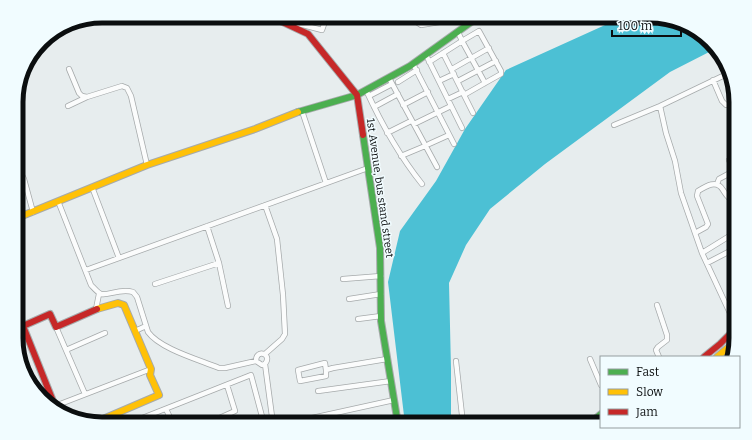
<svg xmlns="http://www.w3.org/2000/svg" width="752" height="440" viewBox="0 0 752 440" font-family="Bitter,serif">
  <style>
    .water { fill: #4cc0d4 }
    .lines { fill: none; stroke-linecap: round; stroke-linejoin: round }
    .street-casing { stroke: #a6aaab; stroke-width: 6 }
    .fast-casing { stroke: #a6aaab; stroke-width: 8 }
    .slow-casing { stroke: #a6aaab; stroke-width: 8 }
    .jam-casing { stroke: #a6aaab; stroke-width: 8 }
    .street { stroke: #fbfcfc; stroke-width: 4.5 }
    .fast { stroke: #4caf50; stroke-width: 6 }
    .slow { stroke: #ffc107; stroke-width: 6 }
    .jam { stroke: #c62828; stroke-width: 6 }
    .labels { text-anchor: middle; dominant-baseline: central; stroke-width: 3; stroke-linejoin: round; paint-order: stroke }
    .street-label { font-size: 11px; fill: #0b0e0f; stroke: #f1fcff }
    .rim { fill: none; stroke: #0b0e0f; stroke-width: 5 }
  </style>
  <rect width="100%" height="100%" fill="#e7edee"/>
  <path class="water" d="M625 16H650L693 28 715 49 670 72 545 164 490 209 466 245 449 283 451 369V424H405L388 282 400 231 436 181 465 129 506 70Z"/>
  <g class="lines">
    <g class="street-casing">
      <path id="street" d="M415 16 418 23 421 25 458 19 461 16
        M280 19 322 30 327 16
        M443 53 473 113
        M426 55 462 128
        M429 62 462 41 485 83 501 74V71L479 31 462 41 458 32
        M413 64 454 144
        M69 69 79 93 82 96 87 97 122 86 127 88 131 96 147 165
        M452 69 489 48
        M389 78 437 167
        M713 80 722 101 726 105H731L736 103
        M439 81 454 74
        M458 81 496 61
        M398 82 417 70
        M366 90C382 125 398 154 422 184
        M464 95 485 83
        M369 96 392 84
        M448 99 463 92
        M403 105 428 92
        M68 106 87 97
        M660 106 666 133 675 161 681 193 702 253 736 326
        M374 107 398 94
        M302 111 326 183
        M414 124 451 106
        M614 125 660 106 729 73
        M387 133 411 121
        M429 144 449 135
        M401 156 425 146
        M17 176 22 175 24 179 33 212
        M717 184 719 179 732 172 733 169 729 160
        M92 187 119 258
        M58 201 91 285C94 288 97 292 101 294 108 296 120 288 133 292L137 297 148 332C160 349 200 360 219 368H225L256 361
        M265 205 277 239 283 295 285 334 282 339 265 354
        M207 226 219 263 228 306
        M695 233 706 227 708 224 697 196 698 191C706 186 717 179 723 190 725 193 726 195 729 198L736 194
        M702 253 736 232
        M707 263 736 248
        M86 270 368 168
        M343 279 381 276
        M155 284 219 263
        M349 299 381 294
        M657 305 667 335V340L658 347 656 350 659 357
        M96 309 99 294
        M358 319 381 316
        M56 327 85 394
        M135 331 146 326
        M66 350 105 333
        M590 359 601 385
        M456 361 463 424
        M265 364 262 365 256 361C256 348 273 354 265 364L273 424
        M326 370 325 363 298 370 300 381 326 376V370L333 368 387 359
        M318 391 391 381
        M55 406 151 369
        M166 409 173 424
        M143 418 145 424
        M303 420 394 400
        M127 424 251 375 264 424
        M206 424 235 411 227 385"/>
    </g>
    <g class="fast-casing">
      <path id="fast" d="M298 112 357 95 410 66 474 20 477 16
        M363 135 380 248 381 321 398 424
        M589 424 601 414"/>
    </g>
    <g class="slow-casing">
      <path id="slow" d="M17 218 147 165 255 129 298 112
        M717 357 736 341
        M96 422 159 395 150 375 151 369 124 305 118 303 97 309"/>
    </g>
    <g class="jam-casing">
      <path id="jam" d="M274 16 276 19 308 34 357 95 363 135
        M704 357 720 344 736 328
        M53 407 55 406 23 326 50 314 56 327 97 309"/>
    </g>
    <use href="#street" class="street"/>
    <use href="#fast" class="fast"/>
    <use href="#slow" class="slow"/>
    <use href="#jam" class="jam"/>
  </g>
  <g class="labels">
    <g class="street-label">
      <text transform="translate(380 188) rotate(82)">1st Avenue, bus stand street</text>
    </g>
  </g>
  <path d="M0 0H752V440H0ZM102 23H650A79 79 0 0 1 729 102V338A79 79 0 0 1 650 417H102A79 79 0 0 1 23 338V102A79 79 0 0 1 102 23Z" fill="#f1fcff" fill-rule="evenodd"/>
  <path class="rim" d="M102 23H650A79 79 0 0 1 729 102V338A79 79 0 0 1 650 417H102A79 79 0 0 1 23 338V102A79 79 0 0 1 102 23Z"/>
  <rect x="600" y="356" width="140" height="72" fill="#f1fcff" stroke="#959d9f"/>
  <rect x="608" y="369" width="20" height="6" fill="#4caf50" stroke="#959d9f"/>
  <text x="636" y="376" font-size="12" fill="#0b0e0f">Fast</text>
  <rect x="608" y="389" width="20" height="6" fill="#ffc107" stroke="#959d9f"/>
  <text x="636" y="396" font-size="12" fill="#0b0e0f">Slow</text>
  <rect x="608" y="409" width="20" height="6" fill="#c62828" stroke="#959d9f"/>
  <text x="636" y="416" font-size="12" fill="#0b0e0f">Jam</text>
  <path d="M612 30v6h69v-6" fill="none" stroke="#0b0e0f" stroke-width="2"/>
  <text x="618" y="30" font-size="12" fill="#0b0e0f" stroke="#f1fcff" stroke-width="3" paint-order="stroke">100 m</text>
</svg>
